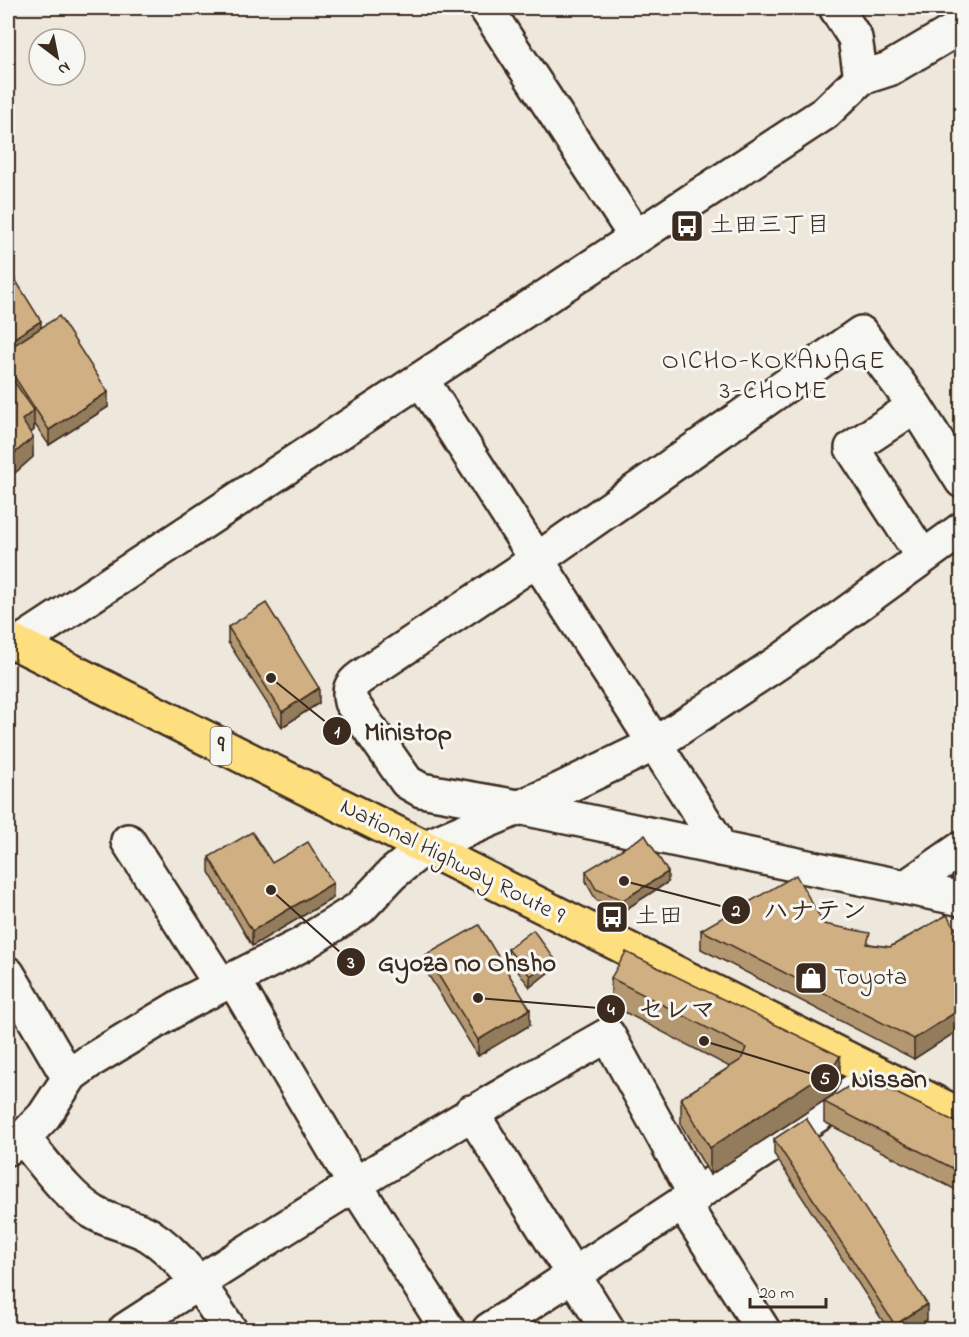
<svg xmlns="http://www.w3.org/2000/svg" width="969" height="1337" viewBox="0 0 969 1337" font-family="'Indie Flower','Klee One',sans-serif">
  <style>
    .lines { fill: none; stroke-linecap: round; stroke-linejoin: round }
    .minor-casing { stroke: #3b2a1e; stroke-width: 38 }
    .highway-casing { stroke: #3b2a1e; stroke-width: 38 }
    .minor { stroke: #f6f6f2; stroke-width: 33 }
    .highway { stroke: #fedf80; stroke-width: 33 }
    .wall { fill: #b39771; stroke: #3b2a1e; stroke-width: 1.5 }
    .shaded-wall { fill: #927b5c; stroke: #3b2a1e; stroke-width: 1.5 }
    .building { fill: #d0b083; stroke: #3b2a1e; stroke-width: 1.5 }
    .labels { text-anchor: middle; dominant-baseline: central; stroke-width: 6; stroke-linejoin: round; paint-order: stroke }
    .shield { fill: #f6f6f2; stroke: #73675e; stroke-width: 1.5 }
    .shield-label { font-size: 22px; font-weight: bold; fill: #3b2a1e }
    .poi-label { font-size: 24px; fill: #3b2a1e; stroke: #f6f6f2; text-anchor: start }
    .street-label { font-size: 24px; fill: #3b2a1e; stroke: #f6f6f2 }
    .neighbourhood-label { font-size: 26px; letter-spacing: 1.5px; fill: #3b2a1e; stroke: #f6f6f2 }
    .leader { fill: none; stroke: #3b2a1e; stroke-width: 2 }
    .callout-dot { fill: #3b2a1e; stroke: #f6f6f2; stroke-width: 2 }
    .mark-label { font-size: 18px; text-anchor: middle; font-weight: bold; fill: #fff }
    .callout-label { font-size: 26px; text-anchor: middle; font-weight: bold; fill: #3b2a1e; stroke: #f6f6f2; stroke-width: 6; stroke-linejoin: round; paint-order: stroke }
  </style>
  <rect width="100%" height="100%" fill="#eee8dc"/>
  <filter id="ink" filterUnits="userSpaceOnUse"><feTurbulence type="fractalNoise" baseFrequency=".0167" numOctaves="2"/><feDisplacementMap in="SourceGraphic" scale="12" xChannelSelector="R" yChannelSelector="G"/><feConvolveMatrix kernelMatrix="1 2 1 2 8 2 1 2 1" color-interpolation-filters="sRGB"/></filter>
  <g filter="url(#ink)">
    <g class="lines">
      <g class="minor-casing">
        <path id="minor" d="M486 8 636 237
          M861 78 889 69 962 26
          M421 379 714 836 719 849
          M915 406 852 448 922 556
          M962 481 915 406 861 333 538 559 361 677C351 684 348 690 351 702L407 782 421 790 518 807 962 899
          M18 644 825 113 861 78 855 38 836 8
          M128 841 221 985
          M906 887 962 848
          M8 974 63 1068 71 1075
          M233 979 354 1183 448 1330
          M471 1112 608 1330
          M23 1138C43 1161 68 1197 93 1212 110 1223 132 1225 149 1235 184 1257 207 1297 230 1330
          M8 1148 23 1138 44 1116 71 1075 90 1061 186 1003 301 945 360 908 392 874 424 848 553 793 657 743 782 660 962 529
          M684 1205 763 1330
          M125 1330C284 1227 442 1128 608 1035L696 1196
          M489 1330 860 1087"/>
      </g>
      <g class="highway-casing">
        <path id="highway" d="M8 639 962 1116"/>
      </g>
      <use href="#minor" class="minor"/>
      <use href="#highway" class="highway"/>
    </g>
    <path class="wall" d="M8 268 41 327 108 407 49 445 34 423V430L31 433 33 457 8 479Z
      M228 627 319 703 282 727 228 642Z
      M209 857 272 863 333 898 252 946 209 872Z
      M586 871 668 882 623 911 596 900 586 882Z
      M947 915 914 1059 701 949V930L824 924 870 944 890 947Z
      M508 949 554 968 530 987 508 959Z
      M426 955 530 1025 478 1056 426 971Z
      M611 978 840 1083 833 1095 710 1175 681 1125V1098L730 1067 611 1005Z
      M824 1102 962 1125V1193L824 1122Z
      M774 1139 927 1320 912 1329H888L774 1154Z"/>
    <path class="shaded-wall" d="M41 321V336L8 357V342Z
      M108 392V407L49 445V430Z
      M34 410V430L22 440V420Z
      M33 437V457L8 479V459Z
      M319 688V703L282 727V712Z
      M668 872V882L623 911V900Z
      M333 883V898L252 946V931Z
      M554 958V968L530 987V976Z
      M962 1008V1028L914 1059V1039Z
      M530 1009V1025L478 1056V1040Z
      M840 1056V1083L833 1095 710 1175V1148Z
      M927 1304V1320L912 1329H895V1325Z"/>
    <path class="building" d="M8 268 41 321 8 342Z
      M59 316 108 392 49 430 8 367V349Z
      M8 373 34 410 22 420 33 437 8 459Z
      M266 603 319 688 282 712 228 627Z
      M252 832 272 863 308 842 333 883 252 931 209 857Z
      M645 835 668 872 623 900 596 889 586 871Z
      M796 875 824 924 870 933 867 944 890 947 947 915 962 939V1008L914 1039 701 930Z
      M479 925 530 1009 478 1040 426 955Z
      M533 930 554 958 530 976 508 949Z
      M626 952 840 1056 833 1068 710 1148 681 1098 741 1060 746 1048 611 978Z
      M863 1077 962 1125V1173L824 1102Z
      M806 1118 927 1304 895 1325 774 1139Z"/>
  </g>
  <defs>
    <g id="bus-square" transform="scale(1.725)"><rect x="-9" y="-9" width="18" height="18" rx="4" fill="#3b2a1e" stroke="#f6f6f2"/><path d="M-5-6H5V4H4V6H2V4H-2V6H-4V4H-5ZM-3.5-4V0h7V-4ZM-3.5 1.2v1.5H-2V1.2ZM2 1.2v1.5H3.5V1.2Z" fill="#fff"/></g>
    <g id="shop-square" transform="scale(1.725)"><rect x="-9" y="-9" width="18" height="18" rx="4" fill="#3b2a1e" stroke="#f6f6f2"/><path d="M-5-2.5h2.3a2.7 3.5 0 0 1 5.4 0H5L5.5 6h-11ZM-1.5-2.5h3a1.5 2.3 0 0 0-3 0Z" fill="#fff"/></g>
  </defs>
  <g fill-rule="evenodd">
    <use href="#bus-square" x="687" y="226"/>
    <use href="#bus-square" x="612" y="917"/>
    <use href="#shop-square" x="811" y="978"/>
  </g>
  <g class="labels">
    <rect class="shield" x="210.5" y="727" width="21" height="38" rx="4.5"/>
    <g class="shield-label">
      <text x="221" y="746">9</text>
    </g>
    <g class="poi-label">
      <text x="710" y="226">土田三丁目</text>
      <text x="635" y="917">土田</text>
      <text x="834" y="978">Toyota</text>
    </g>
    <g class="street-label">
      <text transform="translate(452 862) rotate(27)">National Highway Route 9</text>
    </g>
    <g class="neighbourhood-label">
      <text x="774" y="362">OICHO-KOKANAGE<tspan x="774" dy="30">3-CHOME</tspan></text>
    </g>
  </g>
  <path class="leader" d="M271 678L337 731M624 881L736 910M271 890L351 962M478 998L611 1009M704 1041L825 1078"/>
  <g class="callout-dot">
    <circle cx="271" cy="678" r="6"/>
    <circle cx="624" cy="881" r="6"/>
    <circle cx="271" cy="890" r="6"/>
    <circle cx="478" cy="998" r="6"/>
    <circle cx="704" cy="1041" r="6"/>
    <circle cx="337" cy="731" r="15"/>
    <circle cx="736" cy="910" r="15"/>
    <circle cx="351" cy="962" r="15"/>
    <circle cx="611" cy="1009" r="15"/>
    <circle cx="825" cy="1078" r="15"/>
  </g>
  <g class="mark-label">
    <text x="337" y="737">1</text>
    <text x="736" y="916">2</text>
    <text x="351" y="968">3</text>
    <text x="611" y="1015">4</text>
    <text x="825" y="1084">5</text>
  </g>
  <g class="callout-label">
    <text x="408" y="740">Ministop</text>
    <text x="815" y="919">ハナテン</text>
    <text x="467" y="971">Gyoza no Ohsho</text>
    <text x="677" y="1018">セレマ</text>
    <text x="889" y="1087">Nissan</text>
  </g>
  <rect width="969" height="1337" fill="none" stroke="#f6f6f2" stroke-width="30"/>
  <rect x="15" y="15" width="939" height="1307" fill="none" stroke="#3b2a1e" stroke-width="2" filter="url(#ink)"/>
  <g transform="translate(57 57) rotate(148)"><circle r="28" fill="#f6f6f2" stroke="#aba49d" stroke-width="1.5"/>
  <path d="M0-4.5L10 22L0 15L-10 22Z" fill="#3b2a1e"/>
  <text y="-9" font-size="16" font-weight="bold" text-anchor="middle" fill="#3b2a1e">N</text>
  </g>
  <path d="M750 1298v9h76v-9" fill="none" stroke="#3b2a1e" stroke-width="3"/>
  <text x="759" y="1298" font-size="18" fill="#3b2a1e" stroke="#f6f6f2" stroke-width="4.5" paint-order="stroke">20 m</text>
</svg>
